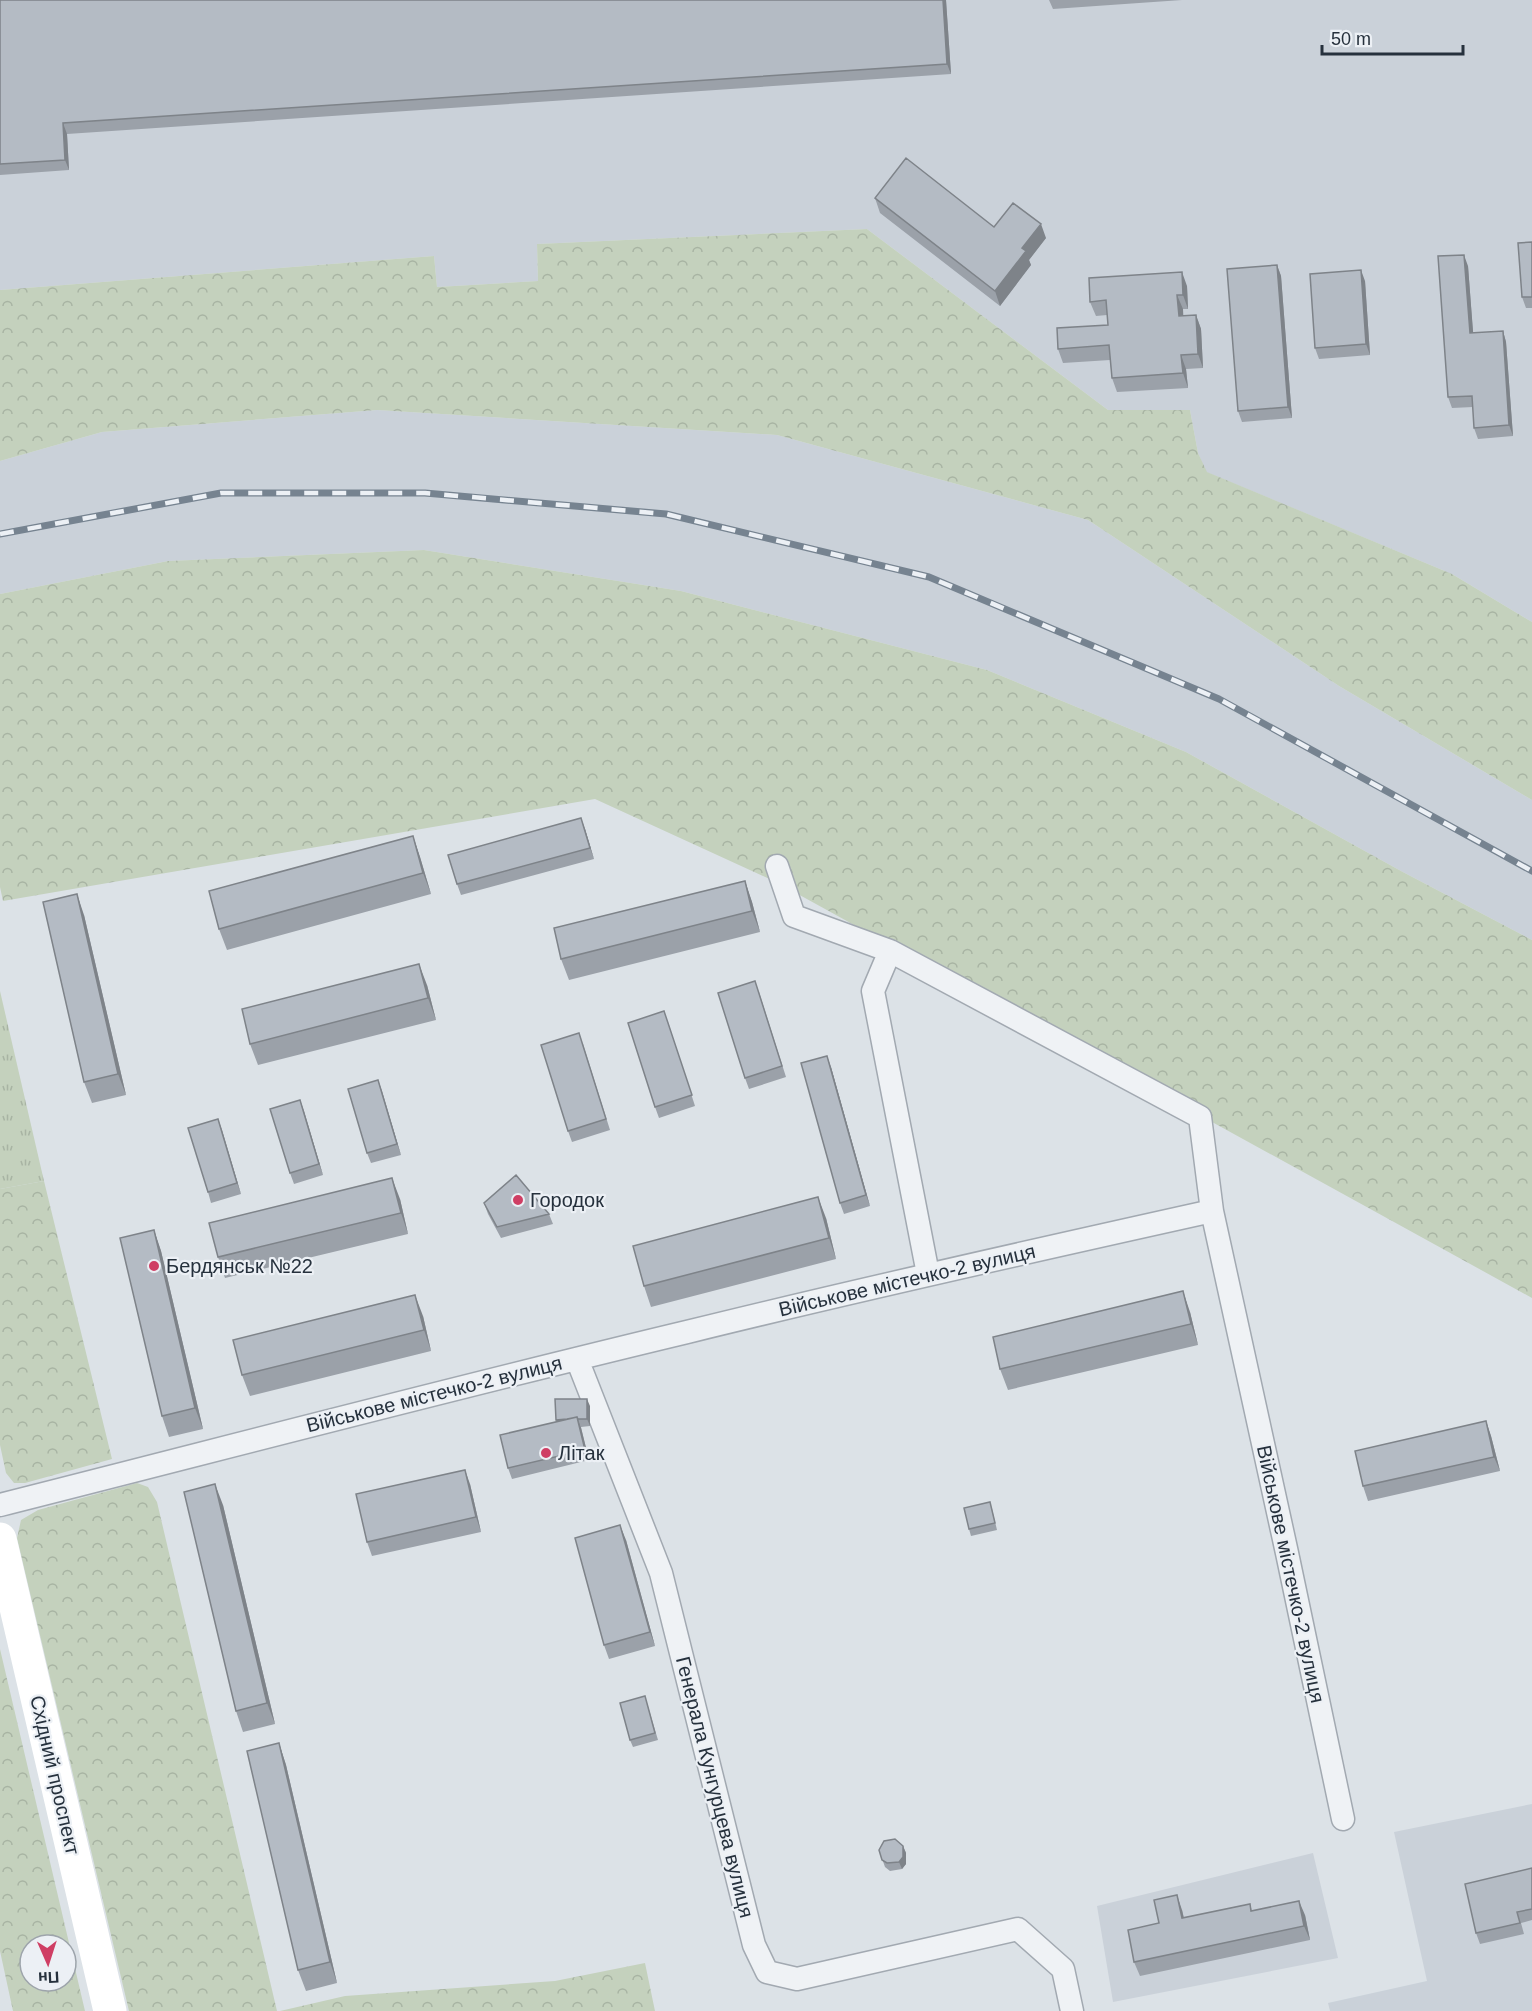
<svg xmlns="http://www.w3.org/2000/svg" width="1532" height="2011" viewBox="0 0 1532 2011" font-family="Helvetica,sans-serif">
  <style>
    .built { fill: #cad1d9 }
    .grass { fill: url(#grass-tufts) }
    .forest { fill: url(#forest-crowns); fill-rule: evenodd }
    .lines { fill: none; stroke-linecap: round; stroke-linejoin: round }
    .street-casing { stroke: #a2a9b1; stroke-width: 25 }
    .street { stroke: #eff2f5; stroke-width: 22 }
    .secondary { stroke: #fff; stroke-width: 33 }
    .rail-casing { stroke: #768390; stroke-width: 7 }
    .rail { stroke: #ecf0f5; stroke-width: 4.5; stroke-dasharray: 14; stroke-linecap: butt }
    .wall { fill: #9ba1a9 }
    .shaded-wall { fill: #7e8389 }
    .building { fill: #b4bbc4; stroke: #7e8389; stroke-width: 1.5 }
    .poi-dot { fill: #cf3e64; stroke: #ecf0f5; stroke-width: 2 }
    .labels { text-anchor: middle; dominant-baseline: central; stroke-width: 4.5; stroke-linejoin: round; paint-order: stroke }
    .poi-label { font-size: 20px; fill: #26313d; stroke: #ecf0f5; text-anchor: start }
    .street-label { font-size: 20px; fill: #26313d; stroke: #ecf0f5 }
  </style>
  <defs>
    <pattern id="grass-tufts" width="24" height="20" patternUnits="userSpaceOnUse" patternTransform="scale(1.5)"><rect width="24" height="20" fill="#c4d1bd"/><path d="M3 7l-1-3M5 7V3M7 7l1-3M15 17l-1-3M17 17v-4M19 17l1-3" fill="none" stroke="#a8b4a3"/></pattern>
    <pattern id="forest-crowns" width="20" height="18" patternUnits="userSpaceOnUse" patternTransform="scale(1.5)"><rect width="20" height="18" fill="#c4d1bd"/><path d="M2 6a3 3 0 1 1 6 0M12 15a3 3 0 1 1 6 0" fill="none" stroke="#a8b4a3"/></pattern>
  </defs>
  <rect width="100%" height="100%" fill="#dce2e7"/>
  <path class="built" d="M0 0H1532V622L1452 574 1206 472 1198 453 1190 410H1108L867 229 537 244 538 281 437 287 434 256 0 290Z
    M377 410 777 435 1088 520 1339 686 1532 800V940L1401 871 1186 752 987 670 681 591 424 550 168 561 0 594V461L102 432Z
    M1532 1804V2011H1330L1328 2003 1427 1981 1394 1832Z
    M1313 1853 1338 1958 1113 2002 1097 1906Z"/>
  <path class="grass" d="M0 991 44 1181 0 1189Z"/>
  <path class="forest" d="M867 229 1108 410H1190L1198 453 1207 472 1452 574 1532 622V800L1339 686 1088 520 777 435 377 410 102 432 0 461V290L434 256 437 287 538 281 537 244Z
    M424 550 681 591 987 670 1186 752 1401 871 1532 940V1298L776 882 595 799 3 901 0 887V594L168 561Z
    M44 1181 112 1459 25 1483H14L6 1473 0 1445V1189Z
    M137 1483 148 1487 157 1502 277 2011H129L17 1538 21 1520 38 1510Z
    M0 1649 85 2011H13L0 1951ZM30 1945H66V1981H30Z
    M645 1963 655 2011H280L345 1996 555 1981Z"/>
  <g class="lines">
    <g class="street-casing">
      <path id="street" d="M777 866 794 916 890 951
        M928 1274 873 991 890 951 1200 1117 1212 1211
        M577 1359 661 1573 754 1945 767 1972 797 1979 1018 1929 1063 1969 1072 2011
        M0 1505C229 1447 457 1387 687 1332 861 1289 1036 1250 1212 1211L1287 1553 1343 1819"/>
    </g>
    <use href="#street" class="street"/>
    <path class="secondary" d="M0 1539 110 2011"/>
    <g class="rail-casing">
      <path id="rail" d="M0 534 221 493H425L666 514 929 577 1219 699 1532 871"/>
    </g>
    <use href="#rail" class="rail"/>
  </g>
  <path class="wall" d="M0 0H946L951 74 67 134 69 170 0 175Z
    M1049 0H1182L1053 9Z
    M875 198 994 227 1046 238 1029 260 1031 265 1000 306 880 213Z
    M1532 242V308H1526L1522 297Z
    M1277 265 1281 276 1292 418 1242 422 1238 411Z
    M1468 266 1473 333 1503 331 1506 342 1513 436 1478 439 1474 428 1473 407 1452 408 1448 397Z
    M1365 281 1370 355 1319 359 1315 348Z
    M1187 286 1188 309H1183V316L1196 315 1201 329 1203 368 1186 369 1188 388 1117 392 1112 378 1110 360 1063 363 1058 349 1108 325 1107 315 1096 316 1090 302Z
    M585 829 594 859 461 895 457 884Z
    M413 836 420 857 431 894 227 950 219 929Z
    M745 881 752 902 760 932 569 980 561 959Z
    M84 915 126 1095 92 1103 84 1082Z
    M427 985 436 1020 258 1065 250 1044Z
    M759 992 786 1077 749 1089 745 1078Z
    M668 1022 695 1106 659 1118 655 1107Z
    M583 1044 610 1130 572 1142 568 1131Z
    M831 1067 870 1206 844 1214 840 1203Z
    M378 1080 401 1155 371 1163 367 1153Z
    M300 1100 323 1175 294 1184 290 1173Z
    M218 1119 241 1194 211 1203 208 1192Z
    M400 1199 408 1234 225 1278 218 1257Z
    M484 1203 549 1214 553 1224 501 1238 488 1214Z
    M826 1218 836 1259 651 1307 644 1286Z
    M154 1230 161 1251 203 1429 169 1437 162 1416Z
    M1190 1312 1198 1345 1008 1390 1000 1369Z
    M423 1316 431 1351 250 1396 242 1375Z
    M590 1406V1426L581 1427 589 1460 512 1479 508 1468 556 1422V1420Z
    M1486 1421 1491 1436 1500 1471 1368 1501 1363 1486Z
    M470 1484 481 1532 372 1556 367 1542Z
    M223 1505 275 1724 243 1732 236 1711Z
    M992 1509 997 1530 971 1536 969 1529Z
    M626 1540 655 1646 609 1659 604 1645Z
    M647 1703 658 1740 633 1747 630 1740Z
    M279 1743 286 1765 337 1983 306 1991 298 1970Z
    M903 1846 906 1853V1864L902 1869 890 1871 885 1867 879 1850Z
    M1532 1868V1920L1521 1923 1524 1934 1480 1944 1476 1933Z
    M1250 1904 1252 1911 1305 1915 1310 1940 1140 1976 1134 1962 1159 1923 1182 1910 1184 1918Z"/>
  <path class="shaded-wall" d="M943 0H946L951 74 947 64Z
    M63 123 67 134 69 170 65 160Z
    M1041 224 1046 238 1029 260 1031 265 1000 306 995 291 1022 248Z
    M1464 255 1468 266 1474 344 1470 333Z
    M1277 265 1281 276 1292 418 1288 407Z
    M1361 270 1365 281 1370 355 1366 344Z
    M1182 272 1187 286 1188 309 1183 295Z
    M1177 295 1183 309 1184 330 1179 316Z
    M1196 315 1201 329 1203 368 1198 354Z
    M1503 331 1506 342 1513 436 1509 425Z
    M1181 355 1186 369 1188 388 1183 373Z
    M581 818 585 829 594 859 590 848Z
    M413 836 420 857 431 894 423 873Z
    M745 881 752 902 760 932 752 911Z
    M77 894 84 915 126 1095 118 1074Z
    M419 964 427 985 436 1020 428 998Z
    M827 1056 831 1067 870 1206 866 1195Z
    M378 1080 382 1091 401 1155 397 1144Z
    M300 1100 304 1111 323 1175 319 1164Z
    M218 1119 222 1130 241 1194 237 1183Z
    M392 1178 400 1199 408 1234 401 1213Z
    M818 1197 826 1218 836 1259 829 1238Z
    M154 1230 161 1251 203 1429 195 1408Z
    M1183 1291 1190 1312 1198 1345 1191 1324Z
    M415 1295 423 1316 431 1351 424 1330Z
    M587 1399 590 1406V1426L587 1419Z
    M577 1417 581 1428 589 1460 585 1450Z
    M1486 1421 1491 1436 1500 1471 1494 1457Z
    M465 1470 470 1484 481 1532 476 1517Z
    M215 1484 223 1505 275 1724 267 1703Z
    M620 1525 626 1540 655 1646 650 1632Z
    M279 1743 286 1765 337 1983 330 1962Z
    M903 1846 906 1853V1864L902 1869 899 1862Z
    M1177 1895 1182 1910 1187 1933 1182 1918Z
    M1299 1901 1305 1915 1310 1940 1304 1926Z"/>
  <path class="building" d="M0 0H943L947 64 63 123 65 160 0 164Z
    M906 158 994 227 1013 203 1041 224 1022 248 1026 251 995 291 875 198Z
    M1532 242V297H1522L1518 243Z
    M1464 255 1470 333 1503 331 1509 425 1474 428 1472 396 1448 397 1438 256Z
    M1277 265 1288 407 1238 411 1227 269Z
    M1361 270 1366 344 1315 348 1310 274Z
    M1182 272 1183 295H1177L1179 316 1196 315 1198 354 1181 355 1183 373 1112 378 1109 345 1058 349 1057 328 1108 325 1106 300 1090 302 1089 278Z
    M581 818 590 848 457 884 448 855Z
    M413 836 423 873 219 929 209 891Z
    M745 881 752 911 561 959 554 928Z
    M77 894 118 1074 84 1082 43 902Z
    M419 964 428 998 250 1044 242 1009Z
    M755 981 782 1066 745 1078 718 993Z
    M664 1011 692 1095 655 1107 628 1023Z
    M579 1033 606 1119 568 1131 541 1045Z
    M827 1056 866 1195 840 1203 801 1063Z
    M378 1080 397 1144 367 1153 348 1089Z
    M300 1100 319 1164 290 1173 270 1109Z
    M218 1119 237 1183 208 1192 188 1128Z
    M516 1175 549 1214 497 1227 484 1203Z
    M392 1178 401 1213 218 1257 209 1223Z
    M818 1197 829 1238 644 1286 633 1246Z
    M154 1230 195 1408 162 1416 120 1238Z
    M1183 1291 1191 1324 1000 1369 993 1337Z
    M415 1295 424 1330 242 1375 233 1340Z
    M555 1399H587V1419H578L577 1417 567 1419 556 1420Z
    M577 1417 585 1450 508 1468 500 1435Z
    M1486 1421 1494 1457 1363 1486 1355 1451Z
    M465 1470 476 1517 367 1542 356 1494Z
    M215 1484 267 1703 236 1711 184 1492Z
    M990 1502 995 1523 969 1529 964 1508Z
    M620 1525 650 1632 604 1645 575 1538Z
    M645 1696 655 1733 630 1740 620 1703Z
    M279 1743 330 1962 298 1970 247 1751Z
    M895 1839 903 1846V1857L899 1862 887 1863 882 1860 879 1850 884 1841Z
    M1532 1868V1909L1517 1912 1520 1923 1476 1933 1465 1884Z
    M1177 1895 1182 1918 1250 1904 1251 1911 1299 1901 1304 1926 1134 1962 1128 1930 1159 1923 1154 1900Z"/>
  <g class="poi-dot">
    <circle cx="518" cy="1200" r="6"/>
    <circle cx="154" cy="1266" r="6"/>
    <circle cx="546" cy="1453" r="6"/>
  </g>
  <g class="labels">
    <g class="poi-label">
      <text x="530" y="1200">Городок</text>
      <text x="166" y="1266">Бердянськ №22</text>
      <text x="558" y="1453">Літак</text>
    </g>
    <g class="street-label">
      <text transform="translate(907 1280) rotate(-13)">Військове містечко-2 вулиця</text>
      <text transform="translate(434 1394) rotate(-14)">Військове містечко-2 вулиця</text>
      <text transform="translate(1291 1574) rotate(78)">Військове містечко-2 вулиця</text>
      <text transform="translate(55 1775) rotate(77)">Східний проспект</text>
      <text transform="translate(715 1787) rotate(76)">Генерала Кунгурцева вулиця</text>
    </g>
  </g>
  <g transform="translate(48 1963) rotate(177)"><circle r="28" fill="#ecf0f5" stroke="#9da4ab" stroke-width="1.5"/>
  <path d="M0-4.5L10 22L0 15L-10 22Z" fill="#cf3e64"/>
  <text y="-9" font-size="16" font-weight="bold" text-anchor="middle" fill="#26313d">Пн</text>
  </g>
  <path d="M1322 45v9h141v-9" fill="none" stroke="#26313d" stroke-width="3"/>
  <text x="1331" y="45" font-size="18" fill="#26313d" stroke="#ecf0f5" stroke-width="4.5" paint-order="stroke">50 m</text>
</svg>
